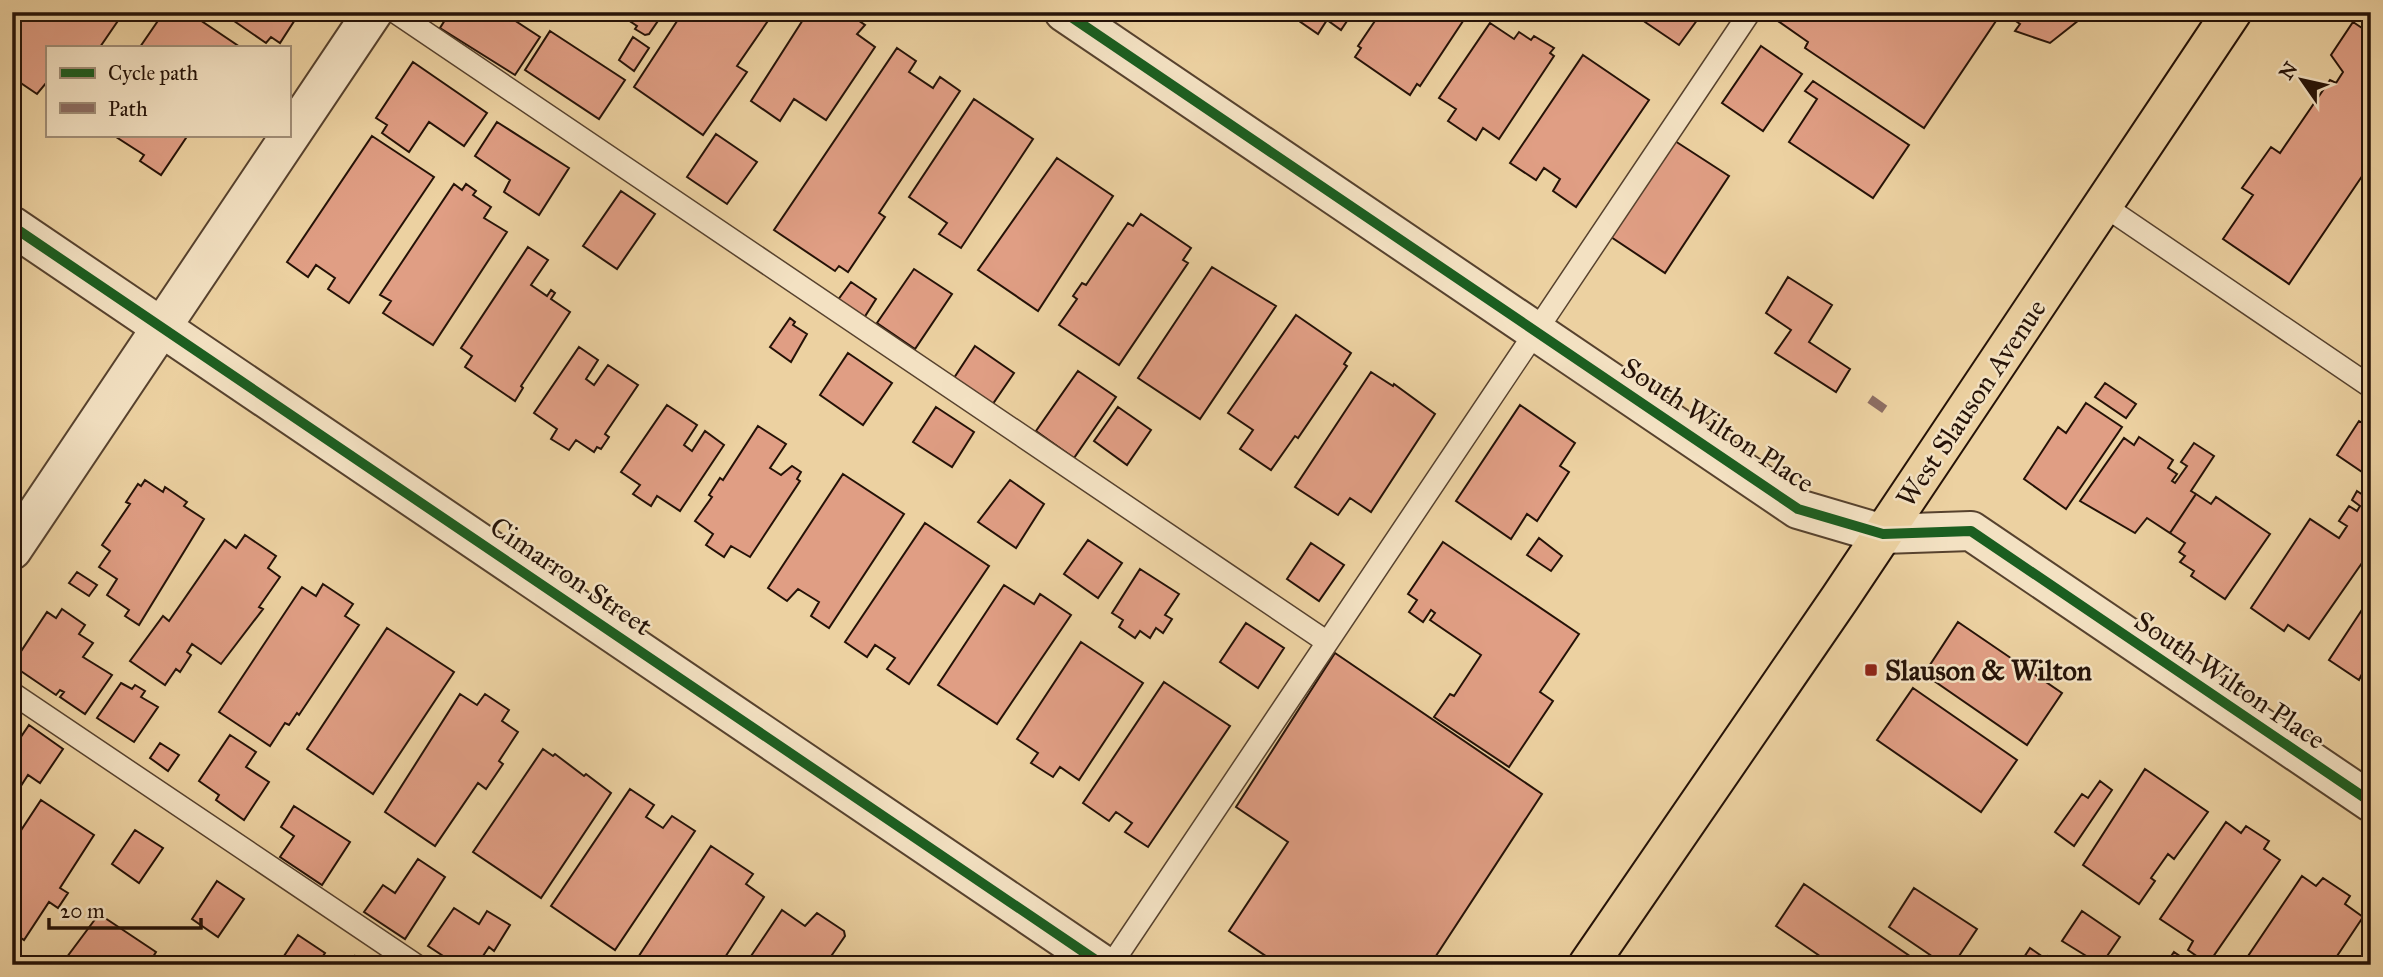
<svg xmlns="http://www.w3.org/2000/svg" width="2383" height="977" viewBox="0 0 2383 977" font-family="'IM FELL Great Primer',serif">
  <style>
    .building { fill: #e09e84; stroke: #251207; stroke-width: 2 }
    .lines { fill: none; stroke-linecap: round; stroke-linejoin: round }
    .service-casing { stroke: #57422e; stroke-width: 24 }
    .minor-casing { stroke: #57422e; stroke-width: 42 }
    .tertiary-casing { stroke: #57422e; stroke-width: 42 }
    .primary-casing { stroke: #251207; stroke-width: 42 }
    .service { stroke: #f3e1c2; stroke-width: 21 }
    .minor { stroke: #f3e1c2; stroke-width: 38 }
    .tertiary { stroke: #f3e1c2; stroke-width: 38 }
    .primary { stroke: #ecd1a1; stroke-width: 38 }
    .quiet { stroke: #8d6e63; stroke-width: 9; stroke-dasharray: 18 9; stroke-linecap: butt }
    .cycleway-casing { stroke: #f3e1c2; stroke-width: 15 }
    .cycleway { stroke: #1b5e20; stroke-width: 10 }
    .poi-dot { fill: #8f2418; stroke: #f3e1c2; stroke-width: 2.5 }
    .labels { text-anchor: middle; dominant-baseline: central; stroke-width: 5; stroke-linejoin: round; paint-order: stroke }
    .street-label { font-size: 28px; fill: #251207; stroke: #f3e1c2 }
    .poi-label { font-size: 28px; font-weight: bold; fill: #251207; stroke: #f3e1c2; text-anchor: start }
  </style>
  <rect width="100%" height="100%" fill="#ecd1a1"/>
  <filter id="stains"><feTurbulence type="fractalNoise" baseFrequency=".00286" numOctaves="4"/><feColorMatrix values="0 0 0 0 .2 0 0 0 0 .09 0 0 0 0 .02 0 0 0 .5 -.17"/></filter>
  <radialGradient id="worn" r=".72"><stop offset=".6" stop-color="#630" stop-opacity="0"/><stop offset="1" stop-color="#630" stop-opacity=".3"/></radialGradient>
  <path class="building" d="M20 12H124L100 47H47V82L37 94 12 77 17 63 12 60V24Z
    M164 12H188L240 47H140Z
    M221 12H300L280 43 271 37 266 43Z
    M450 12H511L508 16 540 37 515 75 440 28Z
    M616 12H664L649 34 645 35 635 29 637 26Z
    M683 12H768L772 15 737 66 747 72 703 135 634 87Z
    M808 12H823L831 18 835 12H846L865 25 857 34 875 47 826 120 794 99 780 121 751 101Z
    M1286 12H1353L1341 30 1327 20 1318 34Z
    M1381 12H1469L1420 86 1417 84 1410 95 1355 57 1361 48 1358 46Z
    M1651 12H1703L1679 45 1645 22Z
    M1765 12H2002L1924 128 1805 48 1808 42Z
    M2003 12H2068L2079 20 2050 43 2015 31 2020 24Z
    M2353 22 2371 34V163L2289 284 2223 239 2253 195 2242 188 2271 147 2280 153 2330 80 2336 83 2343 72 2331 55Z
    M1490 23 1514 39 1519 32 1531 40 1534 36 1554 48 1550 53 1554 56 1499 139 1483 128 1476 140 1448 121 1456 109 1439 98Z
    M550 31 625 80 599 119 525 70Z
    M633 37 649 48 634 71 619 60Z
    M1761 46 1802 74 1763 131 1722 103Z
    M897 48 916 61 909 72 933 88 940 77 960 91 879 213 885 217 848 272 839 266 835 271 774 230Z
    M1583 55 1649 100 1576 207 1553 191 1560 179 1544 168 1536 180 1510 163Z
    M413 62 487 113 464 146 429 122 409 152 382 133 387 125 376 118Z
    M1813 81 1909 145 1873 198 1789 142 1817 99 1805 91Z
    M974 99 1033 139 961 248 939 234 947 223 909 197Z
    M497 122 569 168 539 215 504 192 510 180 475 156Z
    M716 134 757 162 727 204 687 177Z
    M113 135H188L161 175 140 161 144 155Z
    M372 136 434 177 349 303 328 289 335 278 316 265 308 277 287 262Z
    M1675 141 1729 176 1665 273 1611 237Z
    M1057 158 1113 196 1038 311 978 270Z
    M454 184 462 190 466 184 476 191 473 195 491 207 484 218 507 232 433 345 383 313 391 301 380 295Z
    M621 191 655 214 617 269 583 246Z
    M1141 214 1191 248 1183 260 1188 263 1119 365 1059 325 1077 299 1073 296 1082 283 1086 285 1128 223 1133 226Z
    M528 247 548 260 531 285 547 296 551 290 555 293 551 299 570 312 521 386 523 388 515 401 465 367 472 356 461 348Z
    M1212 267 1276 306 1200 419 1138 378Z
    M914 269 952 294 915 349 877 323Z
    M1788 277 1832 305 1809 342 1850 369 1836 392 1775 353 1791 330 1766 313Z
    M851 282 876 299 862 321 835 304Z
    M1296 315 1351 353 1344 364 1347 366 1298 438 1295 436 1271 470 1240 449 1253 430 1228 413Z
    M790 318 795 322 793 325 807 334 791 362 770 347Z
    M975 346 1014 373 990 408 952 381Z
    M579 347 598 360 586 379 594 385 608 365 638 385 605 434 609 437 601 449 597 447 594 452 576 440 569 450 551 439 557 429 534 413Z
    M848 353 892 383 863 425 820 395Z
    M1078 371 1116 397 1074 458 1036 431Z
    M1371 372 1393 386 1394 384 1435 414 1371 512 1350 498 1338 515 1295 487Z
    M2105 383 2136 404 2126 418 2095 397Z
    M2086 403 2122 427 2066 509 2024 479 2058 427 2066 433Z
    M667 405 697 425 684 445 692 451 705 431 724 445 680 511 657 496 651 506 633 494 640 485 621 472Z
    M1520 405 1575 443 1560 466 1569 472 1537 521 1527 514 1511 539 1456 501Z
    M936 407 974 432 952 467 913 442Z
    M1118 407 1151 430 1127 465 1094 441Z
    M2359 421 2371 428V478L2337 455Z
    M758 426 786 444 770 468 781 475 792 466 801 472 797 479 800 481 750 557 731 546 724 557 706 545 713 534 695 521 712 497 709 495 720 478 723 480Z
    M2139 437 2173 460 2168 468 2177 474 2172 481 2175 483 2187 466 2181 462 2194 443 2214 456 2191 491 2196 494 2170 533 2147 518 2135 533 2080 501 2124 438 2134 445Z
    M843 474 904 514 829 628 811 616 819 602 798 589 787 601 768 588Z
    M145 480 163 492 165 487 187 502 184 506 204 519 139 625 125 616 129 610 107 595 117 579 99 567 110 551 102 545 130 504 126 502 138 484 141 486Z
    M1010 480 1044 504 1016 548 978 522Z
    M2357 491 2366 497 2371 492V550L2309 639 2288 625 2284 631 2251 608 2310 519 2339 538 2347 526 2339 521 2349 506 2357 511 2360 506 2352 500Z
    M2196 494 2211 504 2216 497 2270 534 2225 599 2191 576 2194 571 2180 562 2185 556 2179 552 2185 543 2170 533Z
    M925 523 989 566 909 684 887 669 895 658 875 645 867 657 845 642Z
    M245 535 276 556 268 568 280 577 259 607 263 609 221 664 192 644 187 652 191 655 180 672 176 669 165 685 130 661 163 616 169 621 225 540 236 548Z
    M1539 538 1562 556 1551 571 1527 555Z
    M1088 540 1122 563 1098 598 1064 574Z
    M1443 542 1579 634 1540 692 1553 701 1509 767 1434 717 1450 694 1454 696 1481 655 1430 620 1435 613 1431 610 1423 622 1409 612 1417 600 1408 594Z
    M1311 543 1344 565 1319 601 1287 579Z
    M1140 569 1179 594 1165 615 1172 619 1163 633 1156 628 1150 638 1140 631 1135 638 1119 627 1123 620 1112 613Z
    M77 572 97 585 89 596 69 583Z
    M323 584 353 604 345 616 359 625 299 715 297 713 289 725 285 723 270 746 219 712 302 587 316 596Z
    M1004 585 1034 604 1040 594 1071 615 997 724 938 685Z
    M2371 596V680L2362 674 2359 680 2329 660Z
    M62 609 85 625 79 634 93 643 83 657 112 675 85 714 60 697 64 692 60 690 56 695 12 665 47 612 56 618Z
    M1958 622 2062 693 2027 745 1924 674Z
    M1246 623 1284 648 1258 688 1220 662Z
    M387 628 454 672 373 794 307 749Z
    M1081 642 1143 683 1079 780 1060 767 1053 777 1031 763 1038 753 1017 739Z
    M1335 653 1542 794 1430 965H1279L1229 931 1288 842 1236 807Z
    M1164 682 1230 726 1148 847 1125 832 1132 823 1116 812 1109 821 1083 803Z
    M121 683 132 689 135 685 145 691 141 697 158 707 134 742 97 718Z
    M1913 688 2017 760 1981 812 1877 740Z
    M460 694 477 705 485 694 509 710 502 721 518 732 499 761 503 764 486 789 478 783 435 846 385 812Z
    M29 725 63 749 40 783 28 775 19 789 12 785V750Z
    M230 735 256 752 246 767 269 782 244 820 216 800 219 795 199 781Z
    M160 743 179 755 168 771 150 758Z
    M543 749 553 756 555 754 584 776 586 774 611 793 541 898 473 852Z
    M2145 769 2208 812 2174 859 2168 854 2151 878 2155 881 2139 904 2083 865Z
    M2100 781 2112 790 2074 846 2055 832 2082 794 2088 798Z
    M630 789 654 805 646 817 663 828 672 816 695 831 615 950 551 906Z
    M41 800 94 835 60 888 68 893 58 908 49 902 24 940 12 932V844Z
    M294 806 350 842 322 885 280 857 294 836 281 827Z
    M2226 822 2241 833 2246 826 2269 841 2264 849 2280 860 2208 964 2188 950 2193 941 2160 919Z
    M135 830 163 848 139 883 112 864Z
    M711 846 753 874 746 884 764 897 720 965H633Z
    M418 859 445 877 405 939 364 912 383 885 395 893Z
    M2302 876 2316 886 2323 878 2350 896 2345 904 2363 917 2331 965H2242Z
    M217 881 244 899 218 937 192 919Z
    M1804 884 1923 965H1833L1776 926Z
    M1914 888 1977 929 1953 965H1945L1889 927Z
    M454 908 479 924 487 911 510 925 494 951 489 947 477 965H457L428 946Z
    M782 910 805 926 817 913 844 931 845 936 825 965H745Z
    M2082 911 2120 937 2101 965 2062 941Z
    M99 914 156 952 148 965H61Z
    M298 935 325 953 317 965H278Z
    M2030 948 2046 959 2048 956 2062 965H2019Z
    M2174 952 2193 965H2165Z
    M355 956 367 965H349Z"/>
  <g class="lines">
    <g class="service-casing">
      <path id="service" d="M395 12 1327 642
        M2103 205 2371 387
        M12 693 416 965
        M1111 965 1750 12"/>
    </g>
    <g class="minor-casing">
      <path id="minor" d="M1064 12 1798 509 1883 534
        M12 226 1103 965
        M12 550 373 12"/>
    </g>
    <g class="tertiary-casing">
      <path id="tertiary" d="M1883 534 1971 531 2371 802"/>
    </g>
    <g class="primary-casing">
      <path id="primary" d="M1588 965 1840 598 2232 12"/>
    </g>
    <use href="#service" class="service"/>
    <use href="#minor" class="minor"/>
    <use href="#tertiary" class="tertiary"/>
    <use href="#primary" class="primary"/>
    <path class="quiet" d="M1870 399 1887 411"/>
    <g class="cycleway-casing">
      <path id="cycleway" d="M1064 12 1798 509 1883 534 1971 531 2371 802
        M12 226 1103 965"/>
    </g>
    <use href="#cycleway" class="cycleway"/>
  </g>
  <rect class="poi-dot" x="1864" y="663" width="14" height="14" rx="3.5"/>
  <g class="labels">
    <g class="street-label">
      <text transform="translate(1971 403) rotate(-56)">West Slauson Avenue</text>
      <text transform="translate(1718 425) rotate(33)">South Wilton Place</text>
      <text transform="translate(571 576) rotate(34)">Cimarron Street</text>
      <text transform="translate(2230 680) rotate(34)">South Wilton Place</text>
    </g>
    <g class="poi-label">
      <text x="1885" y="670">Slauson &amp; Wilton</text>
    </g>
  </g>
  <rect width="2383" height="977" fill="none" stroke="#ecd1a1" stroke-width="42"/>
  <rect x="14" y="14" width="2355" height="949" fill="none" stroke="#251207" stroke-width="3.5"/>
  <rect x="21" y="21" width="2341" height="935" fill="none" stroke="#251207" stroke-width="2"/>
  <rect x="46" y="46" width="245" height="91" fill="#f3e1c2" stroke="#a18e77" stroke-width="2"/>
  <rect x="60" y="68" width="35" height="10" fill="#1b5e20" stroke="#a18e77" stroke-width="2"/>
  <text x="108" y="80" font-size="21" fill="#251207">Cycle path</text>
  <rect x="60" y="103" width="35" height="10" fill="#8d6e63" stroke="#a18e77" stroke-width="2"/>
  <text x="108" y="116" font-size="21" fill="#251207">Path</text>
  <g transform="translate(2302 80) rotate(304)" stroke="#f3e1c2" stroke-width="5" paint-order="stroke">
  <path d="M0-5L12 26L0 18L-12 26Z" fill="#251207"/>
  <text y="-10" font-size="19" font-weight="bold" text-anchor="middle" fill="#251207">N</text>
  </g>
  <path d="M49 918v10h152v-10" fill="none" stroke="#251207" stroke-width="3.5"/>
  <text x="60" y="918" font-size="21" fill="#251207" stroke="#f3e1c2" stroke-width="5" paint-order="stroke">20 m</text>
  <rect width="100%" height="100%" filter="url(#stains)"/>
  <rect width="100%" height="100%" fill="url(#worn)"/>
</svg>
